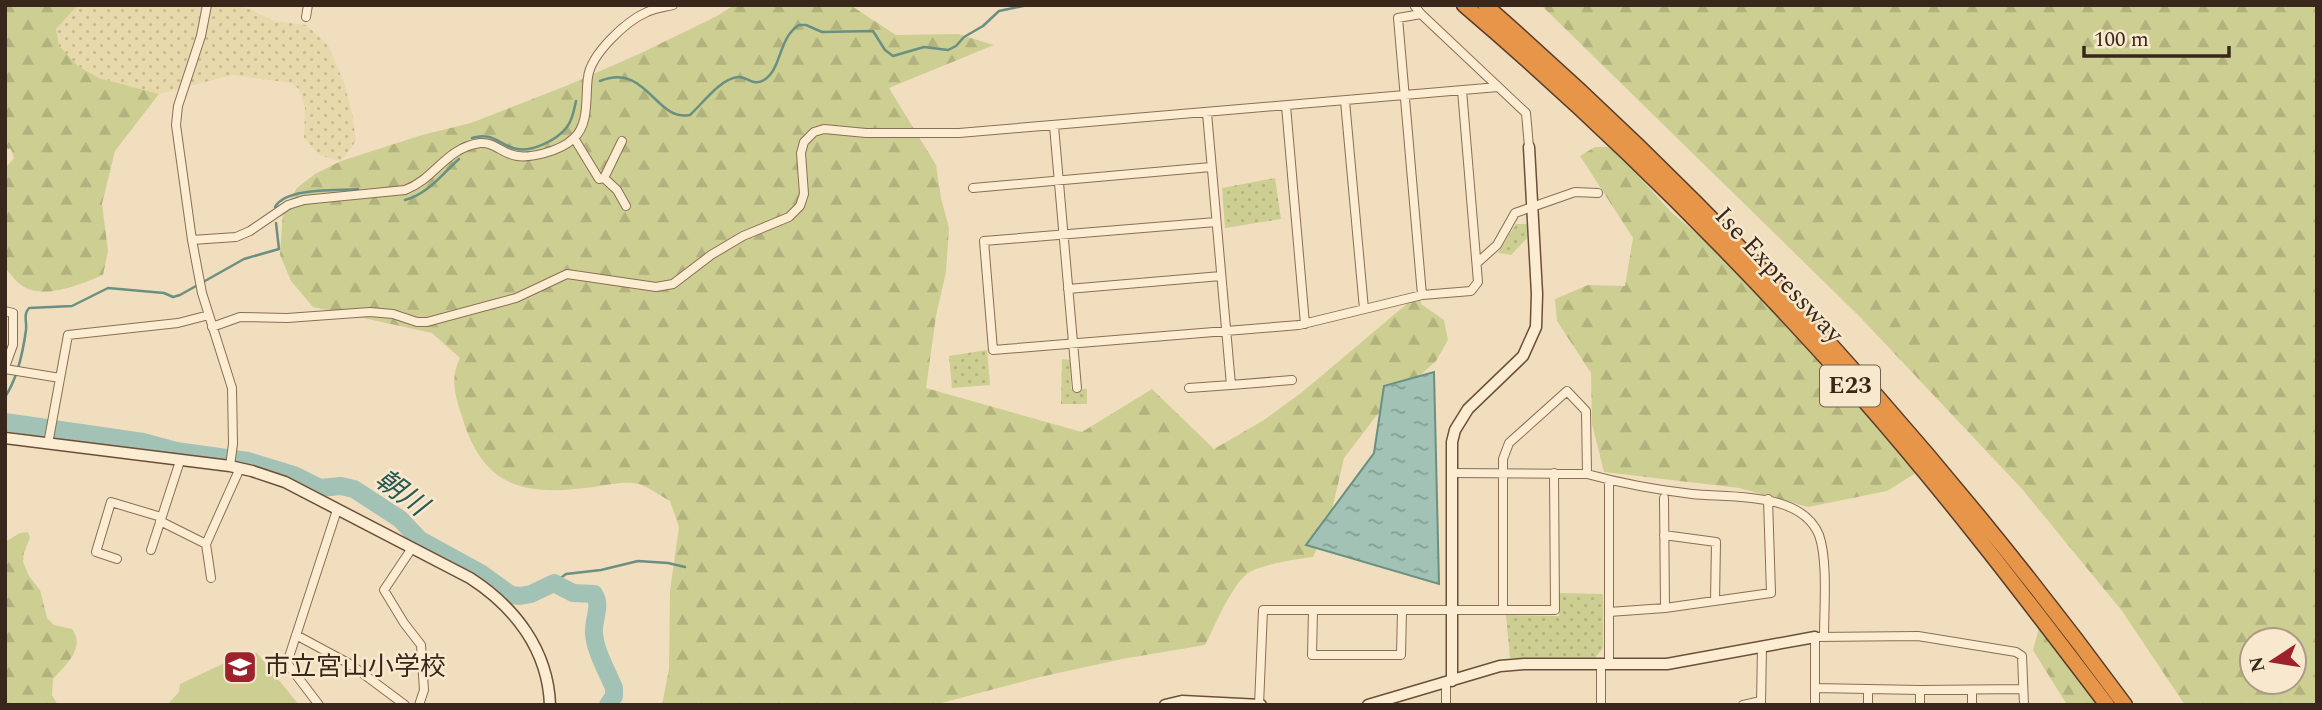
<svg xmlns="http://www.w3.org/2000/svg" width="2322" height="710" viewBox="0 0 2322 710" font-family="Spectral,'Noto Sans JP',serif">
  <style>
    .farmland { fill: url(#farmland-dots) }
    .green { fill: url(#green-dots) }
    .forest { fill: url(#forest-firs); fill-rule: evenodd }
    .pitch { fill: #cdcf92 }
    .water { fill: url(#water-ripples); stroke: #699083; stroke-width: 2 }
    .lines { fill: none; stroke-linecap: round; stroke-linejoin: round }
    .stream { stroke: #699083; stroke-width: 2.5 }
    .river { stroke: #a2c2b6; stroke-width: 18 }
    .street-casing { stroke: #8a6e56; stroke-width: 10 }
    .secondary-casing { stroke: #6c4f39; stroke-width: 13 }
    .highway-casing { stroke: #573c2b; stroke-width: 17 }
    .street { stroke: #fbecd2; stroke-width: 8 }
    .secondary { stroke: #fbecd2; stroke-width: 10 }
    .highway { stroke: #e79548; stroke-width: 14 }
    .labels { text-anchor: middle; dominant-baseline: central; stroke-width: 5; stroke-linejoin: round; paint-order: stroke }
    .shield { fill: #f8e9ce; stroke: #726151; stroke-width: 2 }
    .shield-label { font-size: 24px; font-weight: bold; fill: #39271b }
    .street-label { font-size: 26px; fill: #39271b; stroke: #f8e9ce }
    .poi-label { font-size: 26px; fill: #39271b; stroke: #f8e9ce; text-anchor: start }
    .water-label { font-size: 28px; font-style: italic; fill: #295953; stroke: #f8e9ce }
  </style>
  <defs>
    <pattern id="farmland-dots" width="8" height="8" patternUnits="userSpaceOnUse" patternTransform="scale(1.75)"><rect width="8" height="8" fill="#e7d9ab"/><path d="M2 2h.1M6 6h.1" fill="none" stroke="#c7ba93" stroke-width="1.8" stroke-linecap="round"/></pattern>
    <pattern id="green-dots" width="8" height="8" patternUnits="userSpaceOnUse" patternTransform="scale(1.75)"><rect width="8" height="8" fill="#cdcf92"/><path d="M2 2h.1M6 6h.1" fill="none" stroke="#b1b27d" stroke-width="1.8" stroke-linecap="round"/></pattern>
    <pattern id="forest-firs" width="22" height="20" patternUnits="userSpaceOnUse" patternTransform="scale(1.75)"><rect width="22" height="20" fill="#cdcf92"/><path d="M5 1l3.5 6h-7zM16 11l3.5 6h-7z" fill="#b1b27d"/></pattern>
    <pattern id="water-ripples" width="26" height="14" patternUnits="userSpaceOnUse" patternTransform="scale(1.75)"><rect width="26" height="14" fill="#a2c2b6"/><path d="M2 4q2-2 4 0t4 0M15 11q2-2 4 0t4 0" fill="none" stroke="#859e93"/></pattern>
  </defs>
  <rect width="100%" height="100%" fill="#f1debe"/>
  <path class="farmland" d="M78 5H241L274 21 306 25 328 45 344 83 352 113 356 141 341 161 319 155 304 138 305 108 299 89 291 83 232 75 159 94 99 78 78 66 58 46 56 29Z"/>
  <path class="green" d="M1275 178 1281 219 1225 228 1222 188Z
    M1516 224H1528L1529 236 1511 255 1498 253Z
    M987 350 990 385 952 388 949 356Z
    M1062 359 1070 360 1071 389H1087V404H1061Z
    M1560 593 1603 594V648L1595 658H1510L1506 615 1559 616Z"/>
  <path class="forest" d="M5 5H78L56 29 59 46 78 66 99 78 159 94 115 151 102 204 108 251 103 275C81 284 43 301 21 285 15 281 11 273 5 269V168L14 158 11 149 5 148Z
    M734 5H850L896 35 958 34 994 45 889 88 936 165 941 198 949 228 946 272 936 316 926 388 1082 432 1152 389 1214 449 1264 420 1301 393 1421 292V304L1444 320 1448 340 1436 361 1377 415 1344 458 1331 514 1313 557C1297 559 1262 564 1248 573 1231 586 1215 626 1205 645L1122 659 1040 677 934 705H662L669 669 670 591 679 527 670 501C661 496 651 489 642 485 627 480 609 485 594 487 528 496 485 490 463 420 456 398 449 380 460 358L432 333 313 307 291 281 280 255 283 211 297 188 315 174 341 161 422 135 471 123 566 86 639 54 717 16Z
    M1541 5H2317V705H2185L2122 611 2022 489 1860 317ZM2252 640H2294V682H2252Z
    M1595 147H1607L1616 151 1671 212 1715 249 1812 338 1919 471 1887 491 1808 507 1739 488 1604 472 1592 424 1591 373 1557 321 1555 299 1588 285 1625 286 1633 238 1580 156Z
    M28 532 30 538 24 552 23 562 29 576 40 590 47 618 54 625 72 629C86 647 66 665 53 679L52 695 58 705H5V542L20 533Z
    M2057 600 2128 705H2067L2033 650 2046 602Z"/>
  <path class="pitch" d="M248 652 257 653 299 705H167L179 692 180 684Z"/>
  <path class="water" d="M1434 372 1439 584 1306 545 1374 453 1384 386Z"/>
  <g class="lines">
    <path class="stream" d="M600 81C647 62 655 122 690 115 703 103 720 79 738 77 747 76 753 87 764 80 782 69 778 38 799 25H806L822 32 873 31 885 50 893 56 924 47 948 50 956 46 964 37 983 26 999 11 1028 5
      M472 138C490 132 497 142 513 148 530 154 557 140 567 127 573 119 574 110 576 101
      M405 200C428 194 442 174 459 159
      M275 207C286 187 337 191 358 189
      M5 397C17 379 23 352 26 330 27 321 23 315 29 308L72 306 108 288 164 293 173 297 180 295 244 259 279 249 276 223
      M554 583 566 574 601 570 638 561 668 563 685 567"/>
    <path class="river" d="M5 422 143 442 176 451 248 461 294 475 320 488 341 486 354 489 400 519 420 540 482 574 511 595 520 596 531 594 554 583 573 593 594 594C602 606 593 619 594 633 595 651 607 671 614 688V696L608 705"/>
    <g class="street-casing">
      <path id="street" d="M207 5 201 36 178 106 176 125 192 240 202 293 232 388 233 444 230 466
        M1414 5 1421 14 1526 113 1529 147
        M1421 14 1398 18 1422 295
        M306 17 308 5
        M1345 101 1364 309
        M1286 106 1305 324
        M1054 126 1077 388
        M574 138 599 179 604 178 617 190 626 206
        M604 178 622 141
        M973 188 1211 167
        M1216 222 984 241 993 350 1299 325 1422 295 1471 291 1478 282 1462 90
        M192 240 236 237 250 231 288 205 304 200 405 190C435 179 445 148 480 143 492 142 499 150 510 154 526 161 561 151 574 138 590 123 585 96 588 77 591 54 626 21 647 12 655 8 665 7 673 5
        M1477 263 1497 245 1515 213 1575 192 1598 193
        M1068 289 1221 276
        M5 311 13 313V345L5 367
        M212 327 240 317 287 318 370 312 393 314 417 322H427L516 298 567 274 656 287 673 284 711 255 743 236 789 217 800 206 804 194 801 153 804 142 814 132 824 129 866 133H959L1498 87
        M5 369 60 378
        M1231 385 1292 380
        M1189 388 1231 385 1207 113
        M48 444 68 335 178 323 209 315
        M1451 473 1587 474
        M1609 480V664
        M1664 498 1665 608
        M160 521 206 544
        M1664 535 1716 542 1715 601
        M412 548 384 590 404 623 421 645 424 690 419 705
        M151 550 180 461
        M117 559 96 552 111 502 161 517
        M211 578 206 544 240 468
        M1503 610V459L1509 443 1567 391 1586 411 1587 474C1620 483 1658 490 1692 494 1730 498 1801 491 1819 535 1828 560 1824 609 1824 637
        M1313 611 1312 655H1401L1402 611
        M1609 612 1665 608 1771 593 1768 499
        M296 635 350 664 405 705
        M1601 664V705
        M1446 683V705
        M1815 688 1920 690 2023 689
        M1868 690V705
        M1920 690V705
        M319 705 287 663 337 510
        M1259 705 1263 610H1555L1554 473
        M1743 705 1761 701
        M1761 705 1762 647
        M1815 705V637L1918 636 2016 652 2022 656 2024 705
        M1972 705V690"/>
    </g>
    <g class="secondary-casing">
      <path id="secondary" d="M5 438 230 466 252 471 285 482 470 578C515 607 548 650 550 705
        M1452 681V442L1455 430 1468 409 1523 356 1536 327 1537 294 1529 147
        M1165 705 1182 701 1261 705
        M1368 705 1500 666 1524 664H1667L1815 637"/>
    </g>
    <g class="highway-casing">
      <path id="highway" d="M1464 5C1606 126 1740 260 1863 399 1949 497 2028 601 2107 705
        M1485 5C1724 214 1937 449 2125 705"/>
    </g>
    <use href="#street" class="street"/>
    <use href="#secondary" class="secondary"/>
    <use href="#highway" class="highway"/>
  </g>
  <defs>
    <g id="school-square" transform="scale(1.75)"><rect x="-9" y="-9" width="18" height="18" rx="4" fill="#9d222c" stroke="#f8e9ce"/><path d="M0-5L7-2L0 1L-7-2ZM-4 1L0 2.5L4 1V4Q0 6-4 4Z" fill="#fff"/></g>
  </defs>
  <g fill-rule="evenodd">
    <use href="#school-square" x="240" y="667"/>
  </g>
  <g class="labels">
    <rect class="shield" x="1820" y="365.5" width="60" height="41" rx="5"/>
    <g class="shield-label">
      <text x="1850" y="386">E23</text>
    </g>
    <g class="street-label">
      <text transform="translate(1779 275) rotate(47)">Ise Expressway</text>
    </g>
    <g class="poi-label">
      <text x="264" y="667">市立宮山小学校</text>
    </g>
    <g class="water-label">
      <text transform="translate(401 493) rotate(37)">朝川</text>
    </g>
  </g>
  <rect width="2322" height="710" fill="none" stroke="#39271b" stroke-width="14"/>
  <g transform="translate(2273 661) rotate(258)"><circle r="33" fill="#f8e9ce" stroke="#ac9b86" stroke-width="2"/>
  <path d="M0-5L12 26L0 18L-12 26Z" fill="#9d222c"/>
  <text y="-10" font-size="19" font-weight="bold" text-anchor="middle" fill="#39271b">N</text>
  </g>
  <path d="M2084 46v10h145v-10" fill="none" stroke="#39271b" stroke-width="3.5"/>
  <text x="2094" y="46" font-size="21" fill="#39271b" stroke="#f8e9ce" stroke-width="5" paint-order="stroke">100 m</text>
</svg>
